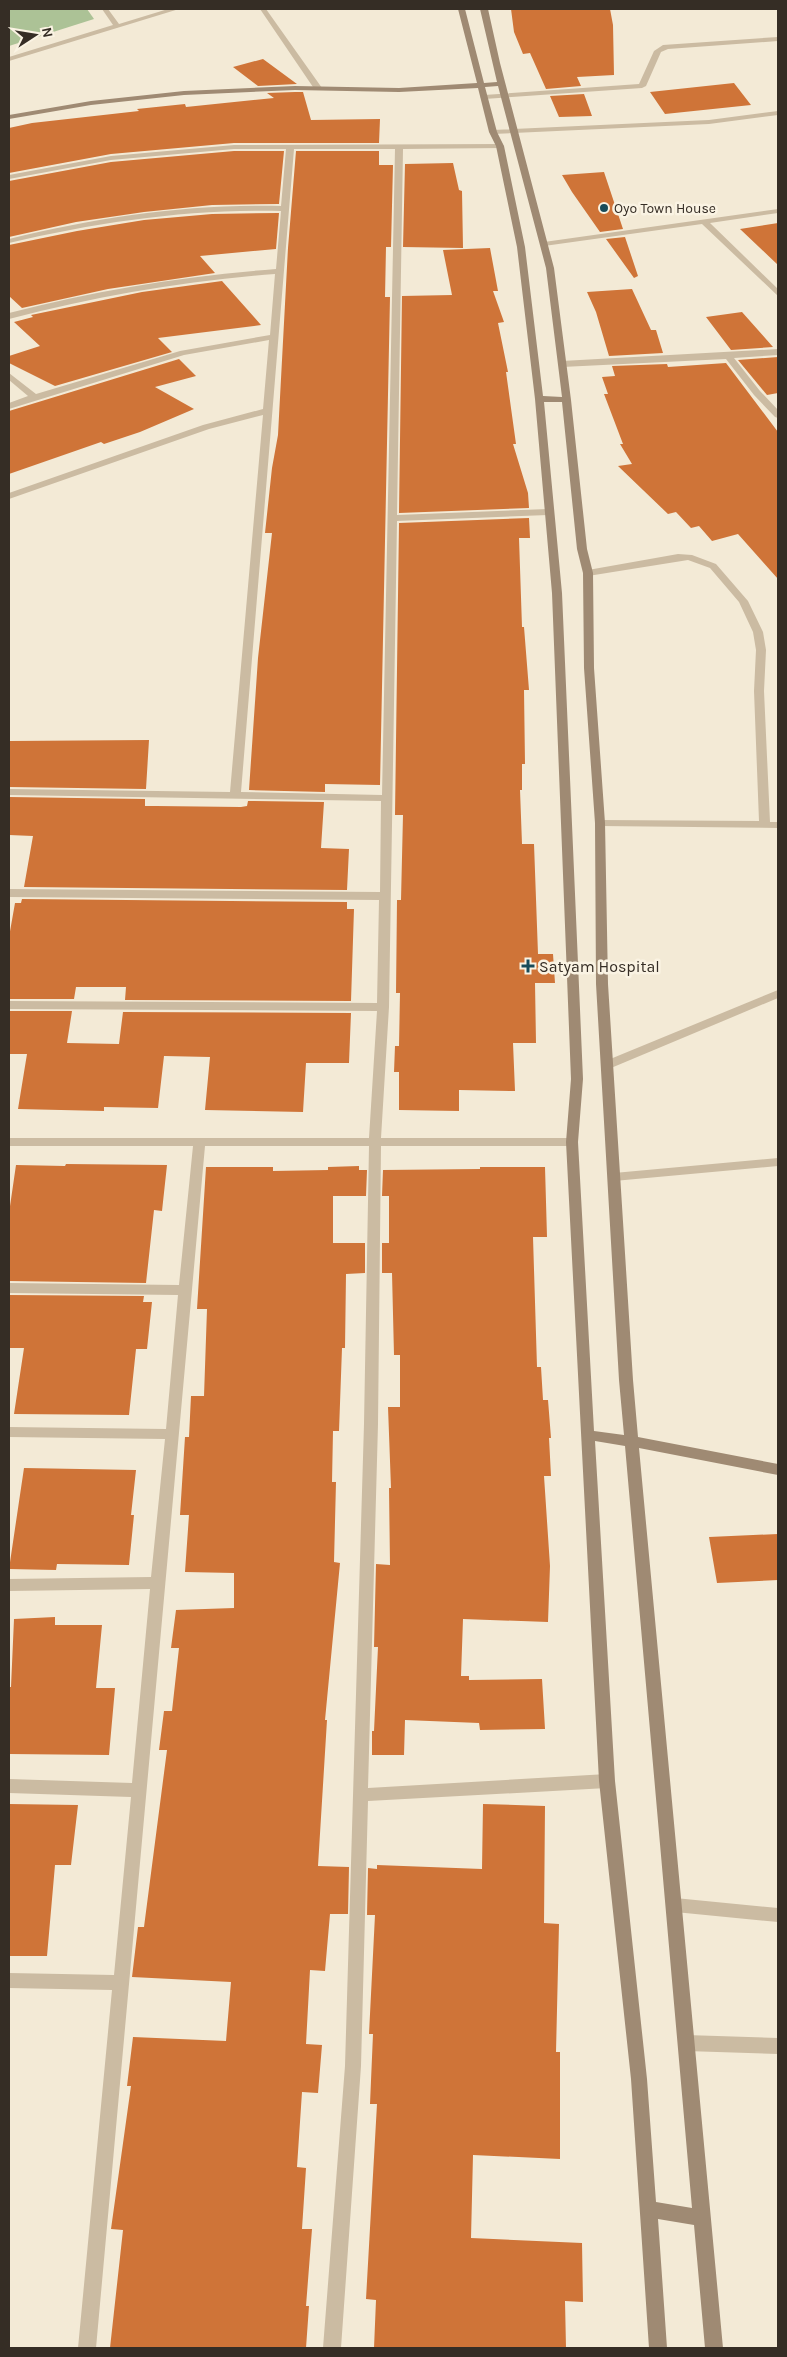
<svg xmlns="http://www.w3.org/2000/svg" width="787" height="2357" viewBox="0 0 787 2357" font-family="Karla,sans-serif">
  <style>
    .green { fill: #acc296 }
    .building { fill: #cf7438 }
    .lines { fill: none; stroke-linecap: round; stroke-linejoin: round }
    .street { fill: #cbbba2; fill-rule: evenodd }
    .secondary { fill: #9f8a73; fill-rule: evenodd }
    .poi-dot { fill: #184b59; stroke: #faf3e3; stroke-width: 2 }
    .labels { text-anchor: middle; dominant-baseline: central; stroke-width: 5; stroke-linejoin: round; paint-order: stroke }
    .far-poi-label { font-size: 14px; fill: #352d25; stroke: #faf3e3; text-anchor: start }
    .poi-label { font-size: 16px; fill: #352d25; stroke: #faf3e3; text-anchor: start }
  </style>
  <rect width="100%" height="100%" fill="#f3ead6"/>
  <path class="green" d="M9 9H87L94 19 9 46Z"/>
  <path class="building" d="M511 9H610L613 25 614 75 577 77 581 86 546 89 530 53 523 54 514 32Z
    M263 59 297 84 258 86 233 67Z
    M734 83 751 105 665 114 650 92Z
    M295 92H303L311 120 380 119 379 143H234L111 154 9 173V128L32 123 139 111 137 109 185 104 186 107 274 98 267 93Z
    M584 94 592 116 559 117 550 96Z
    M234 151H284L279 204 212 205 144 212 76 222 9 237V181L111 162Z
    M296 151H379V165H393L391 247H386L385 297H390L380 785 325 784V792L249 790 258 658 272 533H265L272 468 278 435 288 248Z
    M453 163 459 190 462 191 463 248 403 247 405 164Z
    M604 172 623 229 600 232 572 192 562 175Z
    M279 213 276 249 200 256 215 273 108 289 22 308 9 296V245L77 231 144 220 212 214Z
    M778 223V265L740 229Z
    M625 237 638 276 634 278 606 239Z
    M490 248 498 291H493L504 322 498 323 508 372H506L516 444H513L528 493 529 508 399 513 402 296 452 295 443 250Z
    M222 281 261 325 158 338 172 352 55 386 9 363V356L40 346 14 322 33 317 31 315 142 292Z
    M632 289 651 330H656L663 353 609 356 596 312 587 292Z
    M742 312 773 347 731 350 706 317Z
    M778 357V393L767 395 738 360Z
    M179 359 196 376 155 387 194 409 140 432 104 444 101 442 9 474V411Z
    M726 363 778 432V579L738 534 712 541 699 526 691 528 676 512 668 514 618 466 632 464 620 444H623L604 394H608L602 377 615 376 612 366 667 364 668 367Z
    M529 518 530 538H519L522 627H524L529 690H524L525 764H522V790H520L522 844H534L538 954H553L555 983H535L536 1043H513L515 1091 459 1090V1111L399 1110V1072H394L395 1046H399L400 993H396L397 900H401L403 815H395L399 523Z
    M149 740 146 789 9 787 10 741Z
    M9 797 145 799V806H156L241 807 247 806 248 801 324 802 321 848 349 849 347 890 24 887 33 836 9 835Z
    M22 899 347 902V909H354L351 1001 125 1000 126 987H76L74 999H9V937L15 903H21Z
    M9 1011H72L67 1043 119 1044 123 1012 351 1013 349 1063H306L303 1112 205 1110 210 1057 164 1056 158 1108 104 1107V1111L18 1109 27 1054H9Z
    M66 1164 167 1165 162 1211 154 1210 146 1283 9 1281V1213L16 1165 65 1166Z
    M359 1166V1170H367L366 1196H333V1243H365V1273L346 1274 345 1348H342L339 1431H333L332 1482H336L334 1562 340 1563 325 1720H327L318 1866 349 1867 348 1914H330L325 1971 310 1970 306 2044 322 2045 318 2093 302 2092 297 2167 306 2168 302 2229H312L306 2306H309L306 2348H110L123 2230 111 2229 131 2086H127L133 2037 226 2041 231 1982 132 1977 138 1927H144L167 1750H159L164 1711H172L179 1648H171L176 1610 234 1608V1573L185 1572 189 1515H180L185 1437H189L191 1396H204L207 1309H197L206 1167H273V1171L328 1170V1167Z
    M480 1167H545L547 1237H533L537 1367H541L543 1400H548L551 1438H549L551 1476H544L550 1566 548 1622 463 1619 461 1676H469V1680L542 1679 545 1729 480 1730 479 1723 405 1720 404 1755H372V1731H374L378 1647H374L376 1564 390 1565 389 1488H391L388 1407H400V1355H394L392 1273H382V1243H389V1196H382L383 1170 480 1169Z
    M9 1295 144 1296 143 1302H152L147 1349H136L129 1415 14 1414 24 1348H9Z
    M24 1468 136 1470 131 1515H134L129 1565 57 1564 56 1570 9 1569Z
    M778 1534V1580L717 1583 709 1537Z
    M55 1617V1625H102L96 1688H115L109 1755 9 1754V1687H11L14 1619Z
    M9 1804 78 1805 71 1865H55L47 1956H9Z
    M483 1804 545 1806 544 1923 559 1924 556 2052H560V2159L473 2155 471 2238 582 2243 583 2302 565 2301 566 2348H374L376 2300 366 2299 377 2104H370L373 2034H369L375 1915H367L368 1868 377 1869V1865L482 1869Z"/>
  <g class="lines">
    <path class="street" d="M102 9H108L119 24 168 9H179L9 61V57L113 25Z
      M260 9H266L322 88 321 90H315Z
      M778 37V41L668 49 661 52 646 86 642 88 484 99 480 97 484 95 639 84 654 51 663 45Z
      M778 111V115L709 124 493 134 489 132 493 130 709 120Z
      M500 144 504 146 503 148 403 149 397 515 548 509 553 512 548 515 397 521 389 1007 381 1138H572L578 1142 572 1146H381L378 1424 368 1788 607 1774 612 1776 615 1781 612 1786 607 1788 368 1801 361 2066 341 2348H323L345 2066 364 1424 369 1146H205L96 2348H78L112 1990 9 1988V1973L114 1975 131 1797 9 1793V1779L132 1783 150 1589 9 1591V1579L151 1577 165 1439 9 1437V1427L166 1429 178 1295 9 1293V1283L179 1285 193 1146H9V1138H369L377 1011 9 1009V1001L377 1003 379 900 9 897V889L380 892 381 801 9 795V789L230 792 263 415 209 429 9 499V493L203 425 263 409 269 340 184 355 9 409V403L28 396 9 380V373L36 394 180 351 270 335 275 274C185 281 97 296 9 319V313C97 290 185 276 276 269L281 211C188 209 99 222 9 243V239C99 217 188 204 281 206L286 149H234L111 160 9 179V175L111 156 234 145ZM294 149H395L382 795 241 792Z
      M778 209V213L710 223 778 289V296L702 224 544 246 540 244 544 242Z
      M778 349V355L734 358 760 391 778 410V418L775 417 754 395 726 359 562 367 558 364 562 361Z
      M678 554 692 555 716 564 748 601 763 632 766 650 764 691 770 822H778V828L600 826 595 823 600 820 759 821 754 691 756 650 753 632 739 602 710 568 688 560 588 576 583 573 588 570Z
      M778 990V998L611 1068 607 1069 601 1065 603 1062Z
      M778 1158V1166L614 1181 608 1177 614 1173Z
      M675 1898 778 1908V1922L675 1912 669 1910 667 1905 669 1900Z
      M686 2035 778 2038V2054L686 2051 680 2049 678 2043 680 2037Z"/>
    <path class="secondary" d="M458 9H465L484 83 497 82 480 9H488L500 63 554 268 571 400 587 549 593 573 594 668 605 823 608 984 633 1380 638 1437 778 1464V1475L639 1448 723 2348H705L694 2225 658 2219 667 2348H649L631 2079 599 1781 566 1142 571 1079 552 593 535 399 517 247 496 146 489 132 478 88 399 92 295 90 184 95 91 105 9 119V115L91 101 184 91 295 86 399 88 477 83ZM498 86 546 268 562 397 543 396 525 247 504 146 497 132 485 87ZM544 402H562L577 549 583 573 584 668 595 823 596 984 619 1380 624 1435 594 1431 578 1142 583 1079 562 593ZM595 1441 625 1446 692 2208 656 2202 647 2079 615 1781Z"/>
  </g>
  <g class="poi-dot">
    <circle cx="604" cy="208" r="5"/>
    <path d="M525.5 958.5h5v5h5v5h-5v5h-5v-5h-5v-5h5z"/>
  </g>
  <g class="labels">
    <g class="far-poi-label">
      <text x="614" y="208">Oyo Town House</text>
    </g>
    <g class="poi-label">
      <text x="539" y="966">Satyam Hospital</text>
    </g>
  </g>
  <rect width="787" height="2357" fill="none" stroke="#352d25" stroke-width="20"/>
  <g transform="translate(35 35) rotate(78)" stroke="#faf3e3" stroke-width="4" paint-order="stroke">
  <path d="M0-4L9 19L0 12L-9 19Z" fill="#352d25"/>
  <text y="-8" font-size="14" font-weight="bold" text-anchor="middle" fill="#352d25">N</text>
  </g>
</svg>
